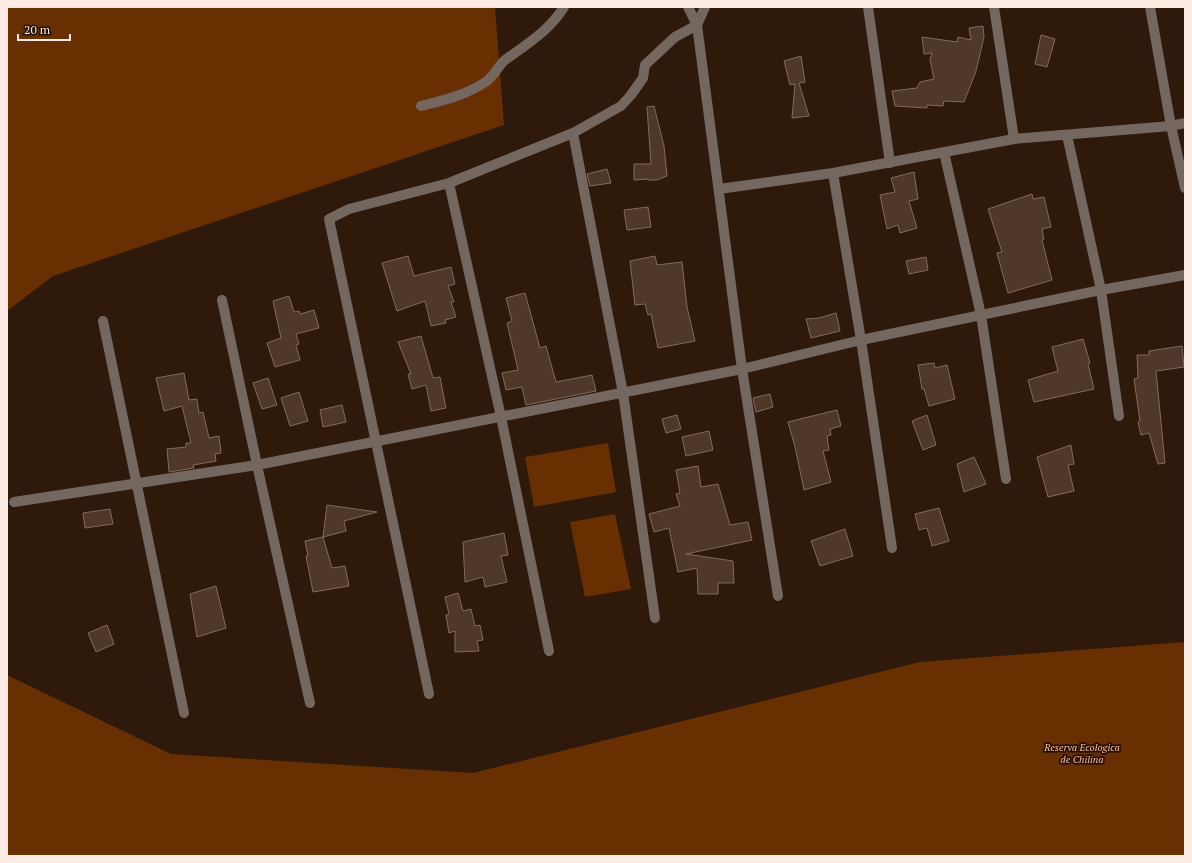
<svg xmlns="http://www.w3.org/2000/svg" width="1192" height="863" viewBox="0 0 1192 863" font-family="'PT Serif',serif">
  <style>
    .green { fill: #682f00 }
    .building { fill: #4f3729; stroke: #846a5a }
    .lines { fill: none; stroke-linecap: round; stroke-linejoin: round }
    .minor { stroke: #736760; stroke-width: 10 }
    .labels { text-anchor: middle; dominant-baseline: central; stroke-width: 3.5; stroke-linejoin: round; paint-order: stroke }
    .park-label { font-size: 10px; font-style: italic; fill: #fcc09d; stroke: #240f04 }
  </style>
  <rect width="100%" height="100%" fill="#2e190b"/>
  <path class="green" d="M7 7H495L504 125 53 276 7 311Z
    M608 443 616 492 534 507 525 457Z
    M615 514 631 589 585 597 570 522Z
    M1185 642V856H7V675L171 754 473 773 920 662Z"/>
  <path class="building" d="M983 26 984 37 976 71 964 102 944 101 943 106 927 105V108L895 106 892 91 917 88 920 82 934 79 930 60 932 53 924 54 922 37 957 42 958 37 971 40 969 28Z
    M1041 35 1055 39 1047 67 1035 64Z
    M801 56 805 82 799 83 809 116 792 118 795 84 790 85 784 61Z
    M654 106 664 146 667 176 657 180H648V179L634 180V164H651L647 107Z
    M607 169 611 183 590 186 587 174Z
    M914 172 918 199 909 201 917 228 900 233 898 225 887 229 880 195 895 192 891 178Z
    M1032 194 1033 199 1044 197 1051 227 1042 229 1044 239 1042 240 1052 280 1008 293 997 253 1002 252 988 209Z
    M648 207 651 227 627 230 624 210Z
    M408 256 414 276 451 267 455 284 448 286 454 302H451L456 317 445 320 446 323 431 326 425 301 397 311 382 263Z
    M655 256 657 265 682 262 687 307 695 341 658 348 651 314 648 315 645 304 635 305 630 261Z
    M926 257 928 270 909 274 906 261Z
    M525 293 540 348 546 346 556 382 592 375 596 391 526 405 522 387 506 390 502 373 518 370 507 323 512 321 506 298Z
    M289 296 294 312 299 311 300 314 314 310 319 328 296 334 299 344 296 345 300 360 275 367 267 343 281 338 273 301Z
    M836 313 840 331 811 338 806 319 819 318Z
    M421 336 433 378 440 377 446 408 431 411 426 385 412 389 408 374H411L398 342Z
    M1083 339 1090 363 1088 364 1094 389 1034 402 1028 380 1058 371 1052 347Z
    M1182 346 1184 367 1156 371 1165 463 1158 464 1149 433 1141 435 1138 422 1140 421 1134 379 1138 378 1137 355H1149V351Z
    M934 363 935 368 947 365 955 399 929 406 924 389H922L918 365Z
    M184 373 189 400 197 399 199 413 203 412 209 438 219 436 221 453 215 454 216 461 193 465 194 468 169 472 167 449 186 447V443H191L182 406 164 411 156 378Z
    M268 378 277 405 262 409 253 383Z
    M299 392 308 421 290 426 281 398Z
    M770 394 773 407 756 412 753 398Z
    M342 405 346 422 323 427 320 410Z
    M837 410 841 426 830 429 831 435 827 436 829 450 823 451 831 482 804 490 795 447 788 422Z
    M677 415 681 429 666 433 662 419Z
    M927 415 936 445 923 450 912 421Z
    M709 431 713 450 686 456 682 437Z
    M1071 445 1074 464 1068 465 1074 491 1048 497 1037 457Z
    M974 457 986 484 964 492 957 464Z
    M698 466 701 487 718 484 730 525 748 522 752 540 686 554 733 561 734 583H718V594H698L697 568 678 572 669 528 654 532 649 514 680 506 676 494 680 493 676 470Z
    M327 505 377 512 344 521 346 531 323 537 332 568 345 566 349 586 313 592 306 556H308L305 541 323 537Z
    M939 508 949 541 932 546 927 528 919 530 915 514Z
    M110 509 113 524 85 528 83 513Z
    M845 529 853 556 820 566 811 541Z
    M504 533 508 555 501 556 507 582 485 587 483 577 465 582 463 542Z
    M216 586 226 628 197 637 190 594Z
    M458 593 463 611 471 609 475 626 480 625 483 640 477 641 479 651 455 652V631L449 633 446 615 449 614 445 597Z
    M107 625 114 644 96 652 88 633Z"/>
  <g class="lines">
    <path class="minor" d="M705 7 697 25 742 369 778 596
      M868 7 890 163
      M994 7 1014 139
      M1150 7 1171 126 1185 188
      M421 106C444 100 467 95 487 81 494 76 498 66 505 60 527 44 549 31 564 7
      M573 133 623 393 655 618
      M1067 135 1101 290 1119 416
      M944 152 981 315 1006 479
      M833 173 861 340 892 548
      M449 183 501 417 549 651
      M719 189 833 173 1014 139 1171 126 1185 123
      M222 300 257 465 310 703
      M103 321 184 713
      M14 502 257 465 742 369 861 340 1101 290 1185 275
      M429 694 329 219 349 209 449 183 573 133 621 106 631 95 643 78 645 65 675 37 697 25 688 7"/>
  </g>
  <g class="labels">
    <g class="park-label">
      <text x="1082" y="747">Reserva Ecologica<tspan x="1082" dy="12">de Chilina</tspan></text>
    </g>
  </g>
  <rect width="1192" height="863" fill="none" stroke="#fbebe3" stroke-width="16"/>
  <path d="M18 34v6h52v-6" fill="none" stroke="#fbebe3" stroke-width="2"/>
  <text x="24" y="34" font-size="12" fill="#fbebe3" stroke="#240f04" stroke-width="3" paint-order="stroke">20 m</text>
</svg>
